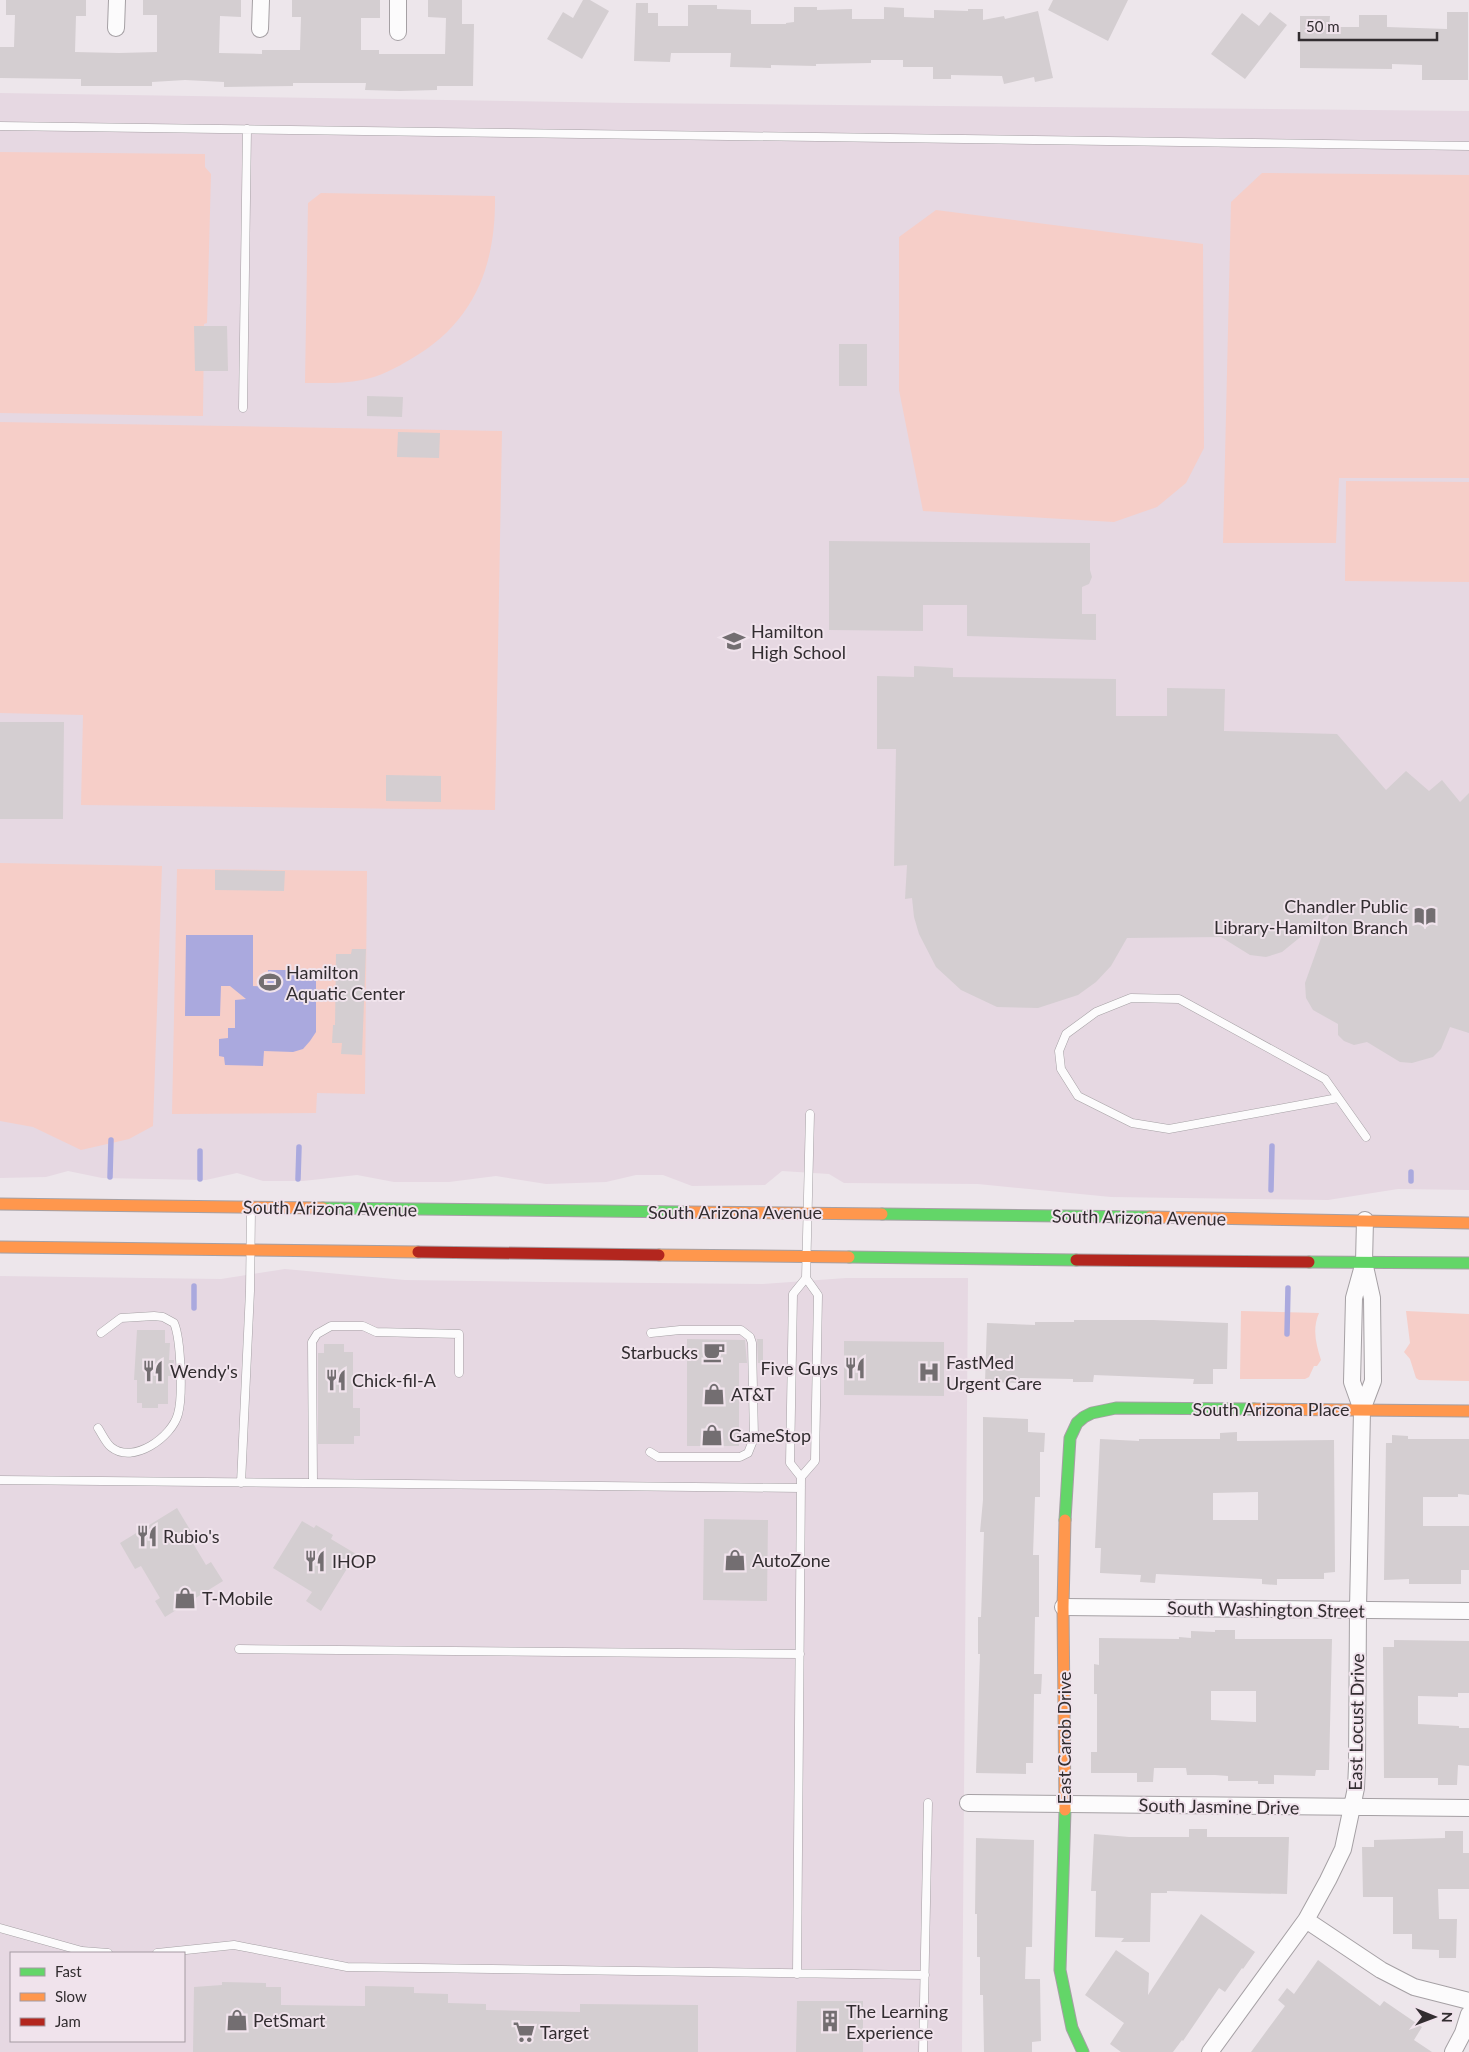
<svg xmlns="http://www.w3.org/2000/svg" width="1469" height="2052" viewBox="0 0 1469 2052" font-family="Lato,sans-serif">
  <style>
    .built { fill: #e6d8e2; fill-rule: evenodd }
    .green { fill: #f6cec8 }
    .water { fill: #aaa9de }
    .lines { fill: none; stroke-linecap: round; stroke-linejoin: round }
    .stream { stroke: #aaa9de; stroke-width: 5.5 }
    .building { fill: #d4ced1; fill-rule: evenodd }
    .lane-casing { stroke: #a5a0a4; stroke-width: 9 }
    .street-casing { stroke: #a5a0a4; stroke-width: 18 }
    .fast-casing { stroke: #a5a0a4; stroke-width: 13 }
    .slow-casing { stroke: #a5a0a4; stroke-width: 13 }
    .jam-casing { stroke: #a5a0a4; stroke-width: 13 }
    .lane { stroke: #fcfbfc; stroke-width: 8 }
    .street { stroke: #fcfbfc; stroke-width: 16 }
    .fast { stroke: #63d668; stroke-width: 11 }
    .slow { stroke: #ff974d; stroke-width: 11 }
    .jam { stroke: #b3261e; stroke-width: 11 }
    .labels { text-anchor: middle; dominant-baseline: central; stroke-width: 4; stroke-linejoin: round; paint-order: stroke }
    .poi-label { font-size: 18px; fill: #322d30; stroke: #f0e3ec; text-anchor: start }
    .street-label { font-size: 18px; fill: #322d30; stroke: #f0e3ec }
  </style>
  <rect width="100%" height="100%" fill="#ede6eb"/>
  <path class="built" d="M0 93 629 103 1469 111V1190L1398 1189 1328 1200 1111 1197 978 1184 844 1183 829 1174 782 1171 765 1185 692 1186 663 1175H636L606 1182 546 1184 496 1176 449 1182H394L357 1175 303 1181H263L237 1173 206 1180 102 1178 68 1171 46 1177 0 1178Z
    M285 1269 405 1280 544 1282 763 1284 846 1278H968L962 2052H0V1276L221 1279ZM11 1953H184V2041H11Z"/>
  <path class="green" d="M0 152 205 154V167L211 174 207 323 204 324 203 416 0 413Z
    M1262 173 1469 175V478H1339L1336 543H1223L1231 202Z
    M321 193 495 196C496 266 474 323 411 359 396 368 379 377 362 380 344 384 323 383 305 383L308 203Z
    M936 210 1203 244 1204 448 1186 483 1157 507 1114 522 923 511 899 390V237Z
    M0 422 502 431 495 810 81 805 83 715 0 713Z
    M1346 481 1469 482V582L1345 581Z
    M0 863 162 866 153 1126 129 1139 81 1150 33 1127 0 1121Z
    M177 869 367 871 365 1094 317 1093 316 1113 172 1114Z
    M1241 1311 1319 1313C1312 1329 1316 1344 1321 1360L1317 1366H1314L1309 1377 1305 1379H1240Z
    M1406 1311 1469 1314V1381L1419 1380 1416 1378 1410 1359 1404 1352 1410 1343Z"/>
  <path class="water" d="M186 935H253V986L267 987 268 970H316V1032L310 1041 303 1049 293 1052 264 1051 263 1066 225 1065 224 1057 219 1056V1039L228 1038V1028H235V1000L246 999 230 986H221L220 1016H185Z"/>
  <g class="lines">
    <path class="stream" d="M1411 1172V1181
      M110 1177 111 1140
      M200 1179V1151
      M298 1179 299 1147
      M1271 1190 1272 1146
      M194 1308V1286
      M1287 1334 1288 1288"/>
  </g>
  <path class="building" d="M6 0H86V16H76L75 52 119 53 157 52V15H143V0H241V17L220 16 219 53 262 54V50H300L301 17H292V0H380V18H361V50H379V54H445L446 18 428 17V0H462V24H474L473 86H437V90L400 91 365 90 366 83H293V86L224 87V82L185 80 152 82V86H81V79L0 78V47H14L15 15H6Z
    M583 0H590L609 11 582 59 547 39 563 12 573 18Z
    M1053 0H1128L1108 41 1048 10Z
    M636 3H648V13H658V26H688V5H717V9L751 10V24H786V23L794 22V7H817V10L852 9V19H884V7L904 8V17L934 18V10L968 11V9H983V20L1004 16 1005 19 1038 11 1053 78 1035 82 1034 77 1004 84 1002 76 951 75V79H933V67H903V60H871V63L816 64V66L771 65V68L730 67 731 53H671L670 62 634 61Z
    M1270 12 1287 25 1245 79 1211 54 1242 13 1259 26Z
    M1447 12H1468V80H1422V65L1392 64V69L1300 68V16H1330L1329 27H1359V15H1387V27L1447 29Z
    M194 326H227L228 371H195Z
    M839 344H867V386H839Z
    M367 396 403 397 402 417 367 416Z
    M398 432 440 433 439 458 397 457Z
    M829 541 1090 543V570L1092 577 1089 584 1082 587V614H1096V640L967 636V605H923V631L829 630Z
    M914 666 953 668V677L1116 679V716H1167V688L1225 689 1224 731 1337 734 1386 790 1406 771 1429 791 1442 780 1460 802 1469 793V1033L1450 1027 1441 1049 1433 1057 1412 1063 1400 1062 1367 1042 1354 1045 1344 1041 1338 1035V1024L1313 1010 1306 998 1305 983 1330 913 1282 952 1266 957 1250 955 1221 937 1127 938 1111 966 1096 982 1078 995 1038 1008 997 1007 961 990 936 967 919 934 914 917 912 898 905 899 907 865 894 866 896 749H877V676L914 677Z
    M0 722H64L63 819H0Z
    M386 775 441 776V802L386 801Z
    M215 870 285 871 284 891 215 890Z
    M352 949H366L362 1055 341 1054 342 1043H332L333 1025H335L336 954H351Z
    M1074 1320H1153L1228 1323 1227 1369H1213V1384H1193L1194 1379 1094 1375 1093 1382H1073V1379L1020 1378V1383L985 1382 987 1323 1035 1325V1322H1074Z
    M137 1330H165V1343H170L169 1360H174L173 1376H168V1404H158V1408H142V1403H137V1380H134Z
    M687 1339 745 1340 747 1363H739V1446H687Z
    M757 1339H763V1363H758Z
    M844 1341 944 1342V1396L844 1395Z
    M324 1344H344V1352H353V1408H360V1436H354V1444H318V1353H324Z
    M983 1417 1028 1419V1432L1045 1433 1044 1452H1040V1497H1035L1033 1555H1039V1617H1035L1034 1674H1042L1041 1694H1034L1033 1763H1026V1774L976 1773 980 1654H978V1617H981L984 1532H980L983 1500Z
    M1237 1432V1441L1334 1440 1335 1572 1324 1573V1579H1277V1585L1262 1584V1579L1156 1574 1155 1583 1140 1582 1141 1575 1100 1573 1101 1548H1095L1100 1439 1139 1441V1439H1220V1433ZM1258 1492V1520H1213V1493Z
    M1392 1435 1408 1436V1439H1469V1495L1458 1494V1497H1423V1526H1469V1570H1461V1584H1409V1579L1384 1580 1386 1443H1392Z
    M177 1508 195 1538 191 1540 206 1565 211 1562 223 1581 165 1617 155 1601 160 1598 141 1566 135 1569 120 1543Z
    M704 1519 768 1520 767 1601 703 1600Z
    M302 1521 314 1528 316 1525 333 1535 331 1539 356 1554 321 1611 306 1601 312 1592 273 1568Z
    M1215 1630H1235V1639H1332L1329 1770H1316L1315 1776 1274 1775V1784H1258V1781H1228V1776L1215 1775H1187L1186 1768H1154L1153 1782H1137V1773H1091V1752H1097V1694H1094V1664L1099 1665V1638L1179 1639V1637L1191 1638V1631L1215 1632ZM1211 1691H1256V1722L1211 1720Z
    M1394 1640 1469 1641V1693H1458V1697L1418 1696V1724L1459 1726V1728H1469V1766L1458 1765 1457 1785H1438V1778H1384L1383 1647H1394Z
    M1189 1829H1207V1837H1289L1287 1894 1167 1891V1893H1151L1150 1942H1121L1124 1938 1095 1937 1096 1891H1091L1094 1834 1129 1837H1189Z
    M1445 1831H1463V1853H1469V1889H1438L1439 1919H1457L1456 1958H1439V1950L1412 1949V1934H1393V1897H1363L1362 1847H1374V1840L1445 1838Z
    M976 1838 1034 1840 1032 1947H1026L1025 1979H1040L1041 2041 1032 2042V2052H984L983 1995H980V1957H977V1914H975Z
    M1201 1914 1255 1952 1243 1969 1242 1968 1225 1992 1219 1988 1183 2041 1182 2040 1173 2052H1121L1110 2044 1124 2023 1085 1995 1116 1950 1149 1973 1148 1995Z
    M1318 1960 1380 2006 1384 2001 1422 2027 1414 2040 1432 2052H1251L1285 2006 1278 2000 1287 1988 1294 1994Z
    M222 1982 266 1983V1987H281V2005L365 2006V1986L414 1987V1993L448 1994V2003L486 2004V2010L580 2012V2004L698 2005V2052H193L194 1987 222 1985Z
    M797 2001H863V2052H796Z"/>
  <g class="lines">
    <g class="lane-casing">
      <path id="lane" d="M0 126 1469 146
        M243 408 247 129
        M1338 1098 1169 1129 1132 1123 1078 1096 1061 1069 1059 1051 1066 1034 1096 1012 1131 998 1179 999 1325 1079 1366 1137
        M98 1428C102 1434 106 1443 111 1447 133 1465 172 1437 178 1414 183 1397 181 1339 174 1323L163 1317 154 1316 121 1318 101 1333
        M650 1452 658 1457H740L748 1453 754 1438 752 1343 750 1337 741 1330H680L651 1333
        M801 1477 790 1463 793 1294 806 1278 810 1114
        M0 1480 801 1488
        M241 1483 250 1291 251 1210
        M313 1483 312 1342 317 1334 331 1326H363L376 1332 459 1334V1373
        M239 1649 800 1654
        M0 1928 82 1951 108 1953
        M157 1953 234 1945 347 1967 925 1975
        M797 1974 801 1477 815 1461 818 1295 806 1278
        M923 2052 928 1803"/>
    </g>
    <g class="street-casing">
      <path id="street" d="M398 0V32
        M116 28 117 0
        M260 29 261 0
        M1362 1410 1352 1382 1354 1298 1364 1262 1365 1220
        M1063 1607 1469 1611
        M968 1803 1469 1808
        M1306 1920 1381 1970 1414 1987 1469 2001
        M1210 2052 1306 1920 1328 1880 1343 1849 1356 1788 1357 1766 1358 1609 1362 1410 1373 1381 1372 1298 1364 1262
        M1453 2052 1463 2033 1469 2014"/>
    </g>
    <g class="fast-casing">
      <path id="fast" d="M323 1208 688 1212
        M882 1214 1150 1217
        M849 1257 1076 1260
        M1309 1262 1469 1263
        M1065 1520 1070 1438 1077 1423 1084 1417 1092 1413 1116 1408 1254 1409
        M1065 1810 1060 1970 1072 2028 1083 2052"/>
    </g>
    <g class="slow-casing">
      <path id="slow" d="M0 1204 323 1208
        M688 1212 882 1214
        M1150 1217 1469 1223
        M0 1247 418 1252
        M659 1255 849 1257
        M1254 1409 1469 1411
        M1065 1810 1063 1607 1065 1520"/>
    </g>
    <g class="jam-casing">
      <path id="jam" d="M418 1252 659 1255
        M1076 1260 1309 1262"/>
    </g>
    <use href="#lane" class="lane"/>
    <use href="#street" class="street"/>
    <use href="#fast" class="fast"/>
    <use href="#slow" class="slow"/>
    <use href="#jam" class="jam"/>
  </g>
  <defs>
    <g id="school-bare" transform="scale(1.725)"><path d="M0-5L7-2L0 1L-7-2ZM-4 1L0 2.5L4 1V4Q0 6-4 4Z" fill="#736e71" stroke="#f0e3ec" stroke-width="2.5" paint-order="stroke"/></g>
    <g id="library-bare" transform="scale(1.725)"><path d="M-6-4Q-3-5.5-.7-3.5V5Q-3 3-6 4ZM6-4Q3-5.5 .7-3.5V5Q3 3 6 4Z" fill="#736e71" stroke="#f0e3ec" stroke-width="2.5" paint-order="stroke"/></g>
    <g id="stadium-bare" transform="scale(1.725)"><path d="M0-5a6.5 5 0 1 0 0 10a6.5 5 0 1 0 0-10ZM-3.5-1.8h7v3.6h-7Z" fill="#736e71" stroke="#f0e3ec" stroke-width="2.5" paint-order="stroke"/></g>
    <g id="cafe-bare" transform="scale(1.725)"><path d="M-5.5-4.5H6V0H3Q3 3.5 0 3.5H-2.5Q-5.5 3.5-5.5 0ZM3-3.2v2h1.7v-2ZM-6 4.5H4V6H-6Z" fill="#736e71" stroke="#f0e3ec" stroke-width="2.5" paint-order="stroke"/></g>
    <g id="restaurant-bare" transform="scale(1.725)"><path d="M-5-6h1v4h1v-4h1v4h1v-4h1v5L-1.5 .5V6h-2V.5L-5-1ZM5-6V6H3V1.5H1.5Q1.5-4 5-6Z" fill="#736e71" stroke="#f0e3ec" stroke-width="2.5" paint-order="stroke"/></g>
    <g id="hospital-bare" transform="scale(1.725)"><path d="M-5-5h3v3.5h4V-5h3V5h-3V1.5h-4V5h-3Z" fill="#736e71" stroke="#f0e3ec" stroke-width="2.5" paint-order="stroke"/></g>
    <g id="shop-bare" transform="scale(1.725)"><path d="M-5-2.5h2.3a2.7 3.5 0 0 1 5.4 0H5L5.5 6h-11ZM-1.5-2.5h3a1.5 2.3 0 0 0-3 0Z" fill="#736e71" stroke="#f0e3ec" stroke-width="2.5" paint-order="stroke"/></g>
    <g id="building-bare" transform="scale(1.725)"><path d="M-4-6H4V6H1V3H-1V6H-4ZM-2.5-4.3h1.7v1.8h-1.7ZM.8-4.3h1.7v1.8H.8ZM-2.5-1h1.7V.8h-1.7ZM.8-1h1.7V.8H.8Z" fill="#736e71" stroke="#f0e3ec" stroke-width="2.5" paint-order="stroke"/></g>
    <g id="supermarket-bare" transform="scale(1.725)"><path d="M-6-5.5h2.5l.6 2H6L4.5 2H-2.5L-4.4-4H-6ZM-1.5 3.2a1.3 1.3 0 1 0 .1 0ZM3 3.2a1.3 1.3 0 1 0 .1 0Z" fill="#736e71" stroke="#f0e3ec" stroke-width="2.5" paint-order="stroke"/></g>
  </defs>
  <g fill-rule="evenodd">
    <use href="#school-bare" x="734" y="641"/>
    <use href="#library-bare" x="1425" y="916"/>
    <use href="#stadium-bare" x="270" y="982"/>
    <use href="#cafe-bare" x="714" y="1352"/>
    <use href="#restaurant-bare" x="855" y="1368"/>
    <use href="#restaurant-bare" x="153" y="1371"/>
    <use href="#hospital-bare" x="929" y="1372"/>
    <use href="#restaurant-bare" x="336" y="1380"/>
    <use href="#shop-bare" x="714" y="1394"/>
    <use href="#shop-bare" x="712" y="1435"/>
    <use href="#restaurant-bare" x="147" y="1536"/>
    <use href="#shop-bare" x="735" y="1560"/>
    <use href="#restaurant-bare" x="315" y="1561"/>
    <use href="#shop-bare" x="185" y="1598"/>
    <use href="#shop-bare" x="237" y="2020"/>
    <use href="#building-bare" x="830" y="2021"/>
    <use href="#supermarket-bare" x="524" y="2032"/>
  </g>
  <g class="labels">
    <g class="poi-label">
      <text x="751" y="631">Hamilton<tspan x="751" dy="21">High School</tspan></text>
      <text x="1408" y="906" text-anchor="end">Chandler Public<tspan x="1408" dy="21">Library-Hamilton Branch</tspan></text>
      <text x="286" y="972">Hamilton<tspan x="286" dy="21">Aquatic Center</tspan></text>
      <text x="698" y="1352" text-anchor="end">Starbucks</text>
      <text x="946" y="1362">FastMed<tspan x="946" dy="21">Urgent Care</tspan></text>
      <text x="838" y="1368" text-anchor="end">Five Guys</text>
      <text x="170" y="1371">Wendy's</text>
      <text x="352" y="1380">Chick-fil-A</text>
      <text x="731" y="1394">AT&amp;T</text>
      <text x="729" y="1435">GameStop</text>
      <text x="163" y="1536">Rubio's</text>
      <text x="752" y="1560">AutoZone</text>
      <text x="332" y="1561">IHOP</text>
      <text x="202" y="1598">T-Mobile</text>
      <text x="846" y="2011">The Learning<tspan x="846" dy="21">Experience</tspan></text>
      <text x="253" y="2020">PetSmart</text>
      <text x="540" y="2032">Target</text>
    </g>
    <g class="street-label">
      <text transform="translate(330 1208) rotate(1)">South Arizona Avenue</text>
      <text x="735" y="1212">South Arizona Avenue</text>
      <text transform="translate(1139 1217) rotate(1)">South Arizona Avenue</text>
      <text x="1271" y="1409">South Arizona Place</text>
      <text transform="translate(1266 1609) rotate(1)">South Washington Street</text>
      <text transform="translate(1356 1722) rotate(-89)">East Locust Drive</text>
      <text transform="translate(1064 1738) rotate(-90)">East Carob Drive</text>
      <text transform="translate(1219 1806) rotate(1)">South Jasmine Drive</text>
    </g>
  </g>
  <rect x="10" y="1952" width="175" height="90" fill="#f0e3ec" stroke="#a49aa1"/>
  <rect x="20" y="1968" width="25" height="8" fill="#63d668" stroke="#a49aa1"/>
  <text x="55" y="1977" font-size="15" fill="#322d30">Fast</text>
  <rect x="20" y="1993" width="25" height="8" fill="#ff974d" stroke="#a49aa1"/>
  <text x="55" y="2002" font-size="15" fill="#322d30">Slow</text>
  <rect x="20" y="2018" width="25" height="8" fill="#b3261e" stroke="#a49aa1"/>
  <text x="55" y="2027" font-size="15" fill="#322d30">Jam</text>
  <g transform="translate(1434 2017) rotate(91)" stroke="#f0e3ec" stroke-width="4" paint-order="stroke">
  <path d="M0-4L9 19L0 12L-9 19Z" fill="#322d30"/>
  <text y="-8" font-size="14" font-weight="bold" text-anchor="middle" fill="#322d30">N</text>
  </g>
  <path d="M1299 32v8h138v-8" fill="none" stroke="#322d30" stroke-width="2.5"/>
  <text x="1306" y="32" font-size="15" fill="#322d30" stroke="#f0e3ec" stroke-width="4" paint-order="stroke">50 m</text>
</svg>
